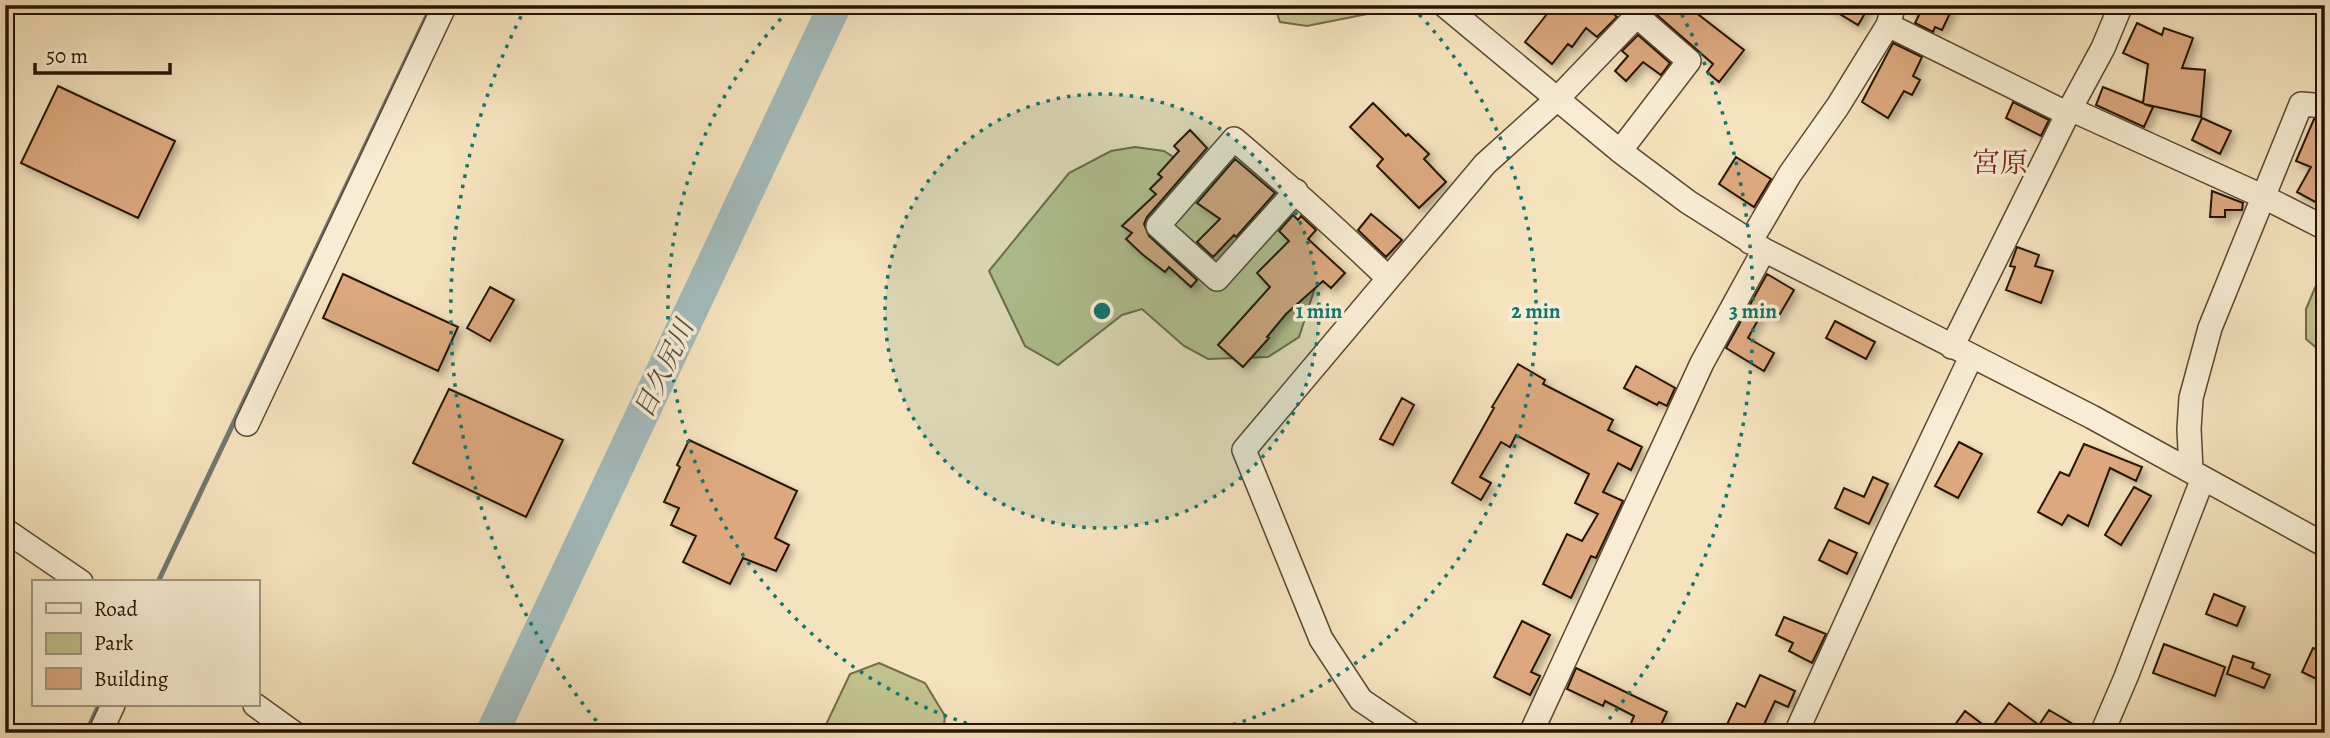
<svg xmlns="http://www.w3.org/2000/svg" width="2330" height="738" viewBox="0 0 2330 738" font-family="Alegreya,'Noto Serif JP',serif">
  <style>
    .green { fill: #c1c28e; stroke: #746b48; stroke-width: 2 }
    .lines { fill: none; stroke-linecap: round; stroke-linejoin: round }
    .stream { stroke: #707871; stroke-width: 5 }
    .river { stroke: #a2bbbc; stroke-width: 33 }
    .building { fill: #dda87e; stroke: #261401; stroke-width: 2; filter: url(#shadow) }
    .minor-casing { stroke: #5a4830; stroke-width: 26 }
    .minor { stroke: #f8edd4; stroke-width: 23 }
    .ring { fill: none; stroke: #0f766e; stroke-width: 3.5; stroke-dasharray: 3.5 7 }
    .labels { text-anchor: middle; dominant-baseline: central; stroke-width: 7; stroke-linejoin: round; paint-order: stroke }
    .water-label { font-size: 26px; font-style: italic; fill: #514e42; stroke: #f8edd4 }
    .quarter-label { font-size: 28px; fill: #7a1f14; stroke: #f8edd4 }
    .centre { fill: #0f766e; stroke: #f8edd4; stroke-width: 3.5 }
    .ring-label { font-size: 21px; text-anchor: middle; font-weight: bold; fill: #0f766e; stroke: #f8edd4; stroke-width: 7; stroke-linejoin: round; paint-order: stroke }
  </style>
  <defs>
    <filter id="shadow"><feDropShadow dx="4.5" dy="4.5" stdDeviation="3.5" flood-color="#0004"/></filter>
  </defs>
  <rect width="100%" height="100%" fill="#f5e3bd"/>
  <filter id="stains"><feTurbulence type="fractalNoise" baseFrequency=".00286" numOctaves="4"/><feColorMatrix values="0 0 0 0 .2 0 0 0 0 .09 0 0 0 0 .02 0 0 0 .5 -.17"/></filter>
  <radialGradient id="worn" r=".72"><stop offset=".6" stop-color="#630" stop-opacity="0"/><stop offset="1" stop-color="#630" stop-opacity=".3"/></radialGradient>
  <path class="green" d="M1274 5H1390L1382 11 1307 26 1280 22Z
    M1135 147 1164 151 1290 232 1321 269 1299 337 1268 357 1208 359 1184 346 1142 309 1122 315 1058 365 1025 346 989 271 1069 173 1111 151Z
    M2325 264V355L2306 339V309Z
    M879 663 925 683 945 716 943 733H822L850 674Z"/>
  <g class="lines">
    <path class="stream" d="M158 582 432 5
      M86 733 99 705"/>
    <path class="river" d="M492 733 835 5"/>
  </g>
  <path class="building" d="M1554 5 1566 13 1573 5H1604L1617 17 1597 37 1586 28 1572 47 1568 44 1552 64 1525 42Z
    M1663 5H1686L1744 50 1719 82 1707 72 1713 64 1657 15Z
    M1825 5H1870L1858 25Z
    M1908 5H1954L1942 30 1935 27 1933 32 1915 23 1919 15 1908 8Z
    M2137 23 2162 35 2164 28 2193 38 2182 68 2205 70 2201 117 2144 104 2153 107 2144 127 2096 105 2103 87 2143 103 2148 64 2123 53Z
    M1638 35 1670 63 1661 75 1643 62 1626 81 1615 71 1628 56 1622 51Z
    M1893 43 1922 57 1913 76 1920 80 1912 95 1904 91 1888 118 1862 102Z
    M58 86 175 141 138 218 21 163Z
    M2013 102 2049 120 2041 136 2006 118Z
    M1373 103 1406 136 1408 134 1429 154 1424 159 1446 182 1419 208 1377 166 1383 159 1350 127Z
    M2202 118 2231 131 2220 154 2192 140Z
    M2314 119 2325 120V188L2317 203 2297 192 2311 167 2296 161Z
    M1190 130 1207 148 1147 217 1144 224 1149 236 1197 280 1191 287 1169 267 1165 272 1142 254 1126 239 1132 233 1122 226 1156 194 1150 189 1162 177 1158 174 1179 151 1174 146Z
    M1736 157 1771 179 1754 207 1719 184Z
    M1235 159 1275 193 1236 237 1234 235 1213 257 1197 242 1220 219 1197 203Z
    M2212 191 2243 203 2242 210H2225V217H2210Z
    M1371 214 1402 240 1386 257 1358 230Z
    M1293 215 1298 220 1301 216 1316 230 1308 239 1345 273 1331 288 1323 281 1286 314 1267 337 1269 338 1243 367 1218 345 1270 287 1257 273 1289 241 1279 231Z
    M2017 247 2039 255 2035 266 2053 271 2041 303 2006 290 2015 267 2010 266Z
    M343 274 458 327 438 371 323 318Z
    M1767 274 1794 290 1777 319 1763 311 1748 338 1774 353 1764 371 1726 348Z
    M490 287 514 300 490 341 467 328Z
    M1835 321 1875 342 1866 359 1826 338Z
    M1518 364 1545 380 1543 384 1613 420 1608 430 1642 447 1631 470 1618 463 1603 492 1623 501 1596 558 1591 556 1571 598 1543 584 1567 534 1582 541 1598 514 1575 503 1589 474 1516 435 1510 447 1501 442 1480 477 1491 483 1481 500 1452 483 1494 408 1492 407Z
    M1636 366 1675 388 1667 406 1659 402 1657 405 1624 388Z
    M449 389 563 440 526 517 413 463Z
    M1402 398 1414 405 1393 445 1380 439Z
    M689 440 797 491 775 538 789 545 776 571 743 558 730 584 683 562 696 536 671 525 679 508 664 502 680 467 677 465Z
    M1959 442 1982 454 1958 498 1935 486Z
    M2084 444 2142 467 2136 481 2110 468 2088 526 2068 515 2062 525 2038 512 2060 472 2069 476Z
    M1873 477 1888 484 1869 524 1835 508 1844 488 1864 497Z
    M2134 487 2151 496 2121 545 2105 535Z
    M1829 540 1857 553 1847 574 1819 560Z
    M2214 594 2245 607 2237 626 2206 614Z
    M1784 617 1826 634 1812 663 1789 651 1793 643 1776 635Z
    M1522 621 1550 635 1531 672 1540 676 1530 695 1494 677Z
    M2164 644 2225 667 2215 696 2153 673Z
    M2313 648 2325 653V683L2302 672Z
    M2233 656 2254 663 2252 668 2270 675 2264 688 2227 674Z
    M1576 668 1667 712 1657 733H1627L1634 716 1605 701 1603 706 1567 689Z
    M1760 675 1795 691 1788 707 1775 701 1760 733H1723L1737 703 1745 707Z
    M2009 703 2039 725 2049 710 2088 733H1949L1965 711 1990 730Z"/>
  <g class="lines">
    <g class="minor-casing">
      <path id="minor" d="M1444 5 1620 151 1688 202 1764 250 2092 417 2325 545
        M1888 25 2068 114
        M2070 109 2262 196 2325 228
        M1620 151 1689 61 1637 16
        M1296 191 1217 279 1158 226 1234 139C1287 184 1338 230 1388 278
        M1750 242 1790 174 1838 106 1888 25 1894 5
        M1952 347 2070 109 2103 48 2121 5
        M247 424 445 5
        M2191 470 2189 429 2191 398 2210 328 2301 104 2325 106
        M5 530 81 582
        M255 705 294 733
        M100 733 113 705
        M1410 733 1361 700 1321 639 1244 450 1485 164 1557 99 1647 5
        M1531 733 1702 363 1764 250
        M1796 733 1883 542 1971 357
        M2102 733 2126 677 2203 478"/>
    </g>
    <use href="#minor" class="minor"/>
  </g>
  <circle cx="1102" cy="311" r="217" fill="#0f766e" fill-opacity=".12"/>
  <g class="ring">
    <circle cx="1102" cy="311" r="217"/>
    <path d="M997 732A434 434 0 0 1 792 7M1412 7A434 434 0 0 1 1207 732"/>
    <path d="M603 729A651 651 0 0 1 527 5M1677 5A651 651 0 0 1 1601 729"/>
  </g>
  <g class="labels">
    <g class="water-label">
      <text transform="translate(664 369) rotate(-65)">目久尻川</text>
    </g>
    <g class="quarter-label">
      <text x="2000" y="163">宮原</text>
    </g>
  </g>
  <circle cx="1102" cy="311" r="10" class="centre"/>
  <g class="ring-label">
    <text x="1319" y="318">1 min</text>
    <text x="1536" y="318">2 min</text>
    <text x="1753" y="318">3 min</text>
  </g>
  <rect width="2330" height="738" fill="none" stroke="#f5e3bd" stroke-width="28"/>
  <rect x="7" y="7" width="2316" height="724" fill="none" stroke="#261401" stroke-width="3.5"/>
  <rect x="14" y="14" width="2302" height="710" fill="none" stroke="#261401" stroke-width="2"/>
  <rect x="32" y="580" width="228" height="126" fill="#f8edd4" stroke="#a49680" stroke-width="2"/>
  <rect x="46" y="603" width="35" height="10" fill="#f8edd4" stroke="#a49680" stroke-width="2"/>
  <text x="94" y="616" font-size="21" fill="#261401">Road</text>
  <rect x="46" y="633" width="35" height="21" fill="#c1c28e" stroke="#a49680" stroke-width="2"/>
  <text x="94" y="650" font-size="21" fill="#261401">Park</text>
  <rect x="46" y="668" width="35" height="21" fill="#dda87e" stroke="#a49680" stroke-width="2"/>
  <text x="94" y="686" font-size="21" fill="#261401">Building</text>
  <path d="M35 63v10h135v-10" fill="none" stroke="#261401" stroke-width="3.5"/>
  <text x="46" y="63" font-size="21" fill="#261401" stroke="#f8edd4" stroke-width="5" paint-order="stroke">50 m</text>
  <rect width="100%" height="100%" filter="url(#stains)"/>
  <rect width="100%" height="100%" fill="url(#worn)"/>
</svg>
